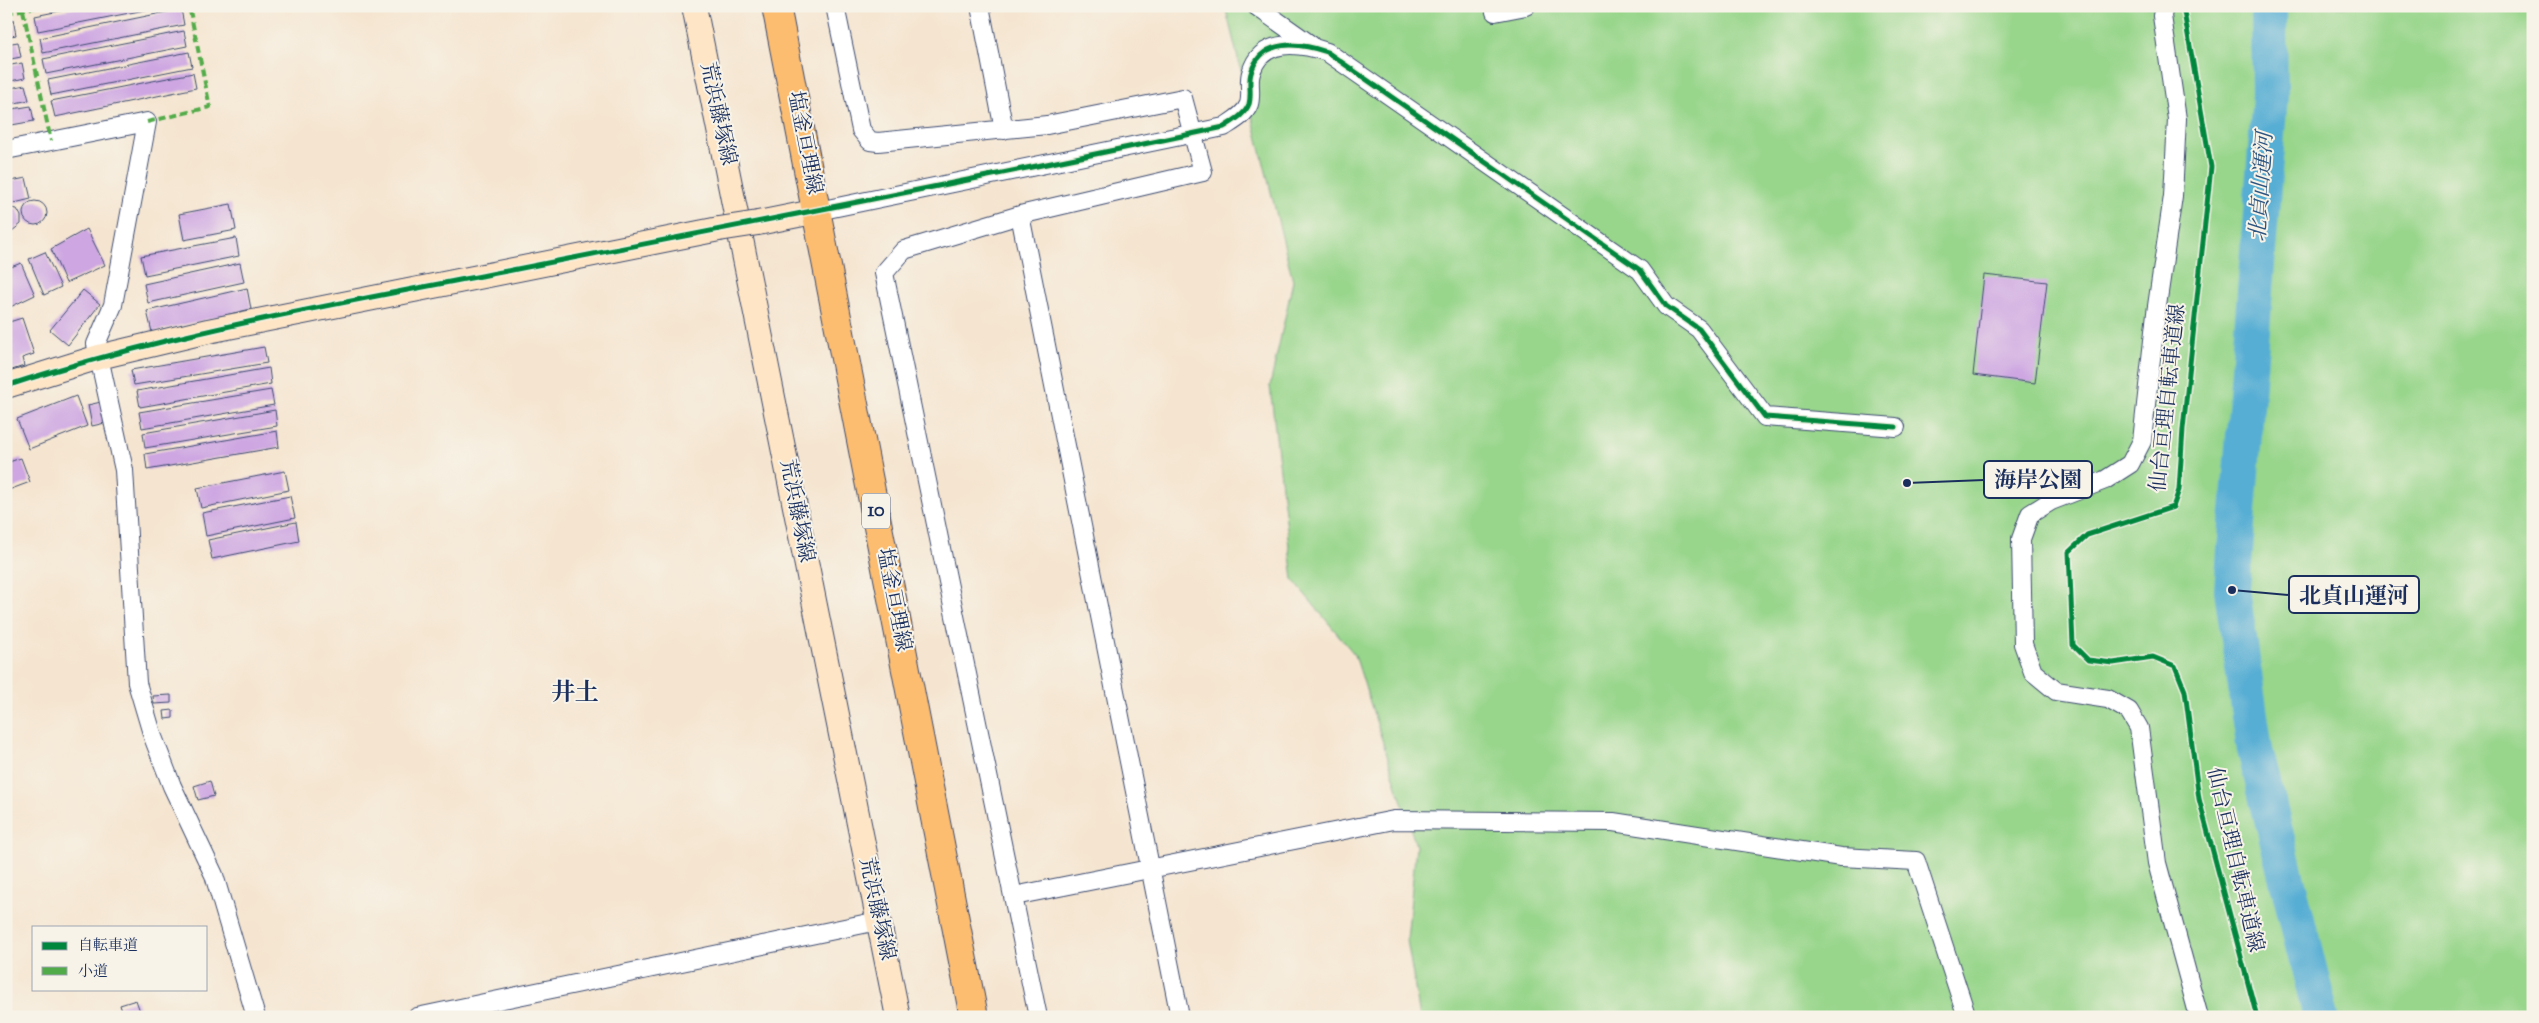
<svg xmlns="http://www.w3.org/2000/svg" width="2539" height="1023" viewBox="0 0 2539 1023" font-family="'Sorts Mill Goudy','Noto Serif JP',serif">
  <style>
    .green { fill: #98d68b; stroke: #5a8274 }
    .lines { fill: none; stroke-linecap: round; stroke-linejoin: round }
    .river { stroke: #57aed4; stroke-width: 36 }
    .building { fill: #cda6e2 }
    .street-casing { stroke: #3c4a6f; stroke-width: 20 }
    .secondary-casing { stroke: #3c4a6f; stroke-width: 26 }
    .primary-casing { stroke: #3c4a6f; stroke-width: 30 }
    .street { stroke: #fff; stroke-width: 18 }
    .secondary { stroke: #fee5c5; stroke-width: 24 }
    .primary { stroke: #fcbd6f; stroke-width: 28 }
    .secondary-bridge-casing { stroke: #3c4a6f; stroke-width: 26; stroke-linecap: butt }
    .secondary-bridge { stroke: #fee5c5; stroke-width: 24 }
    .quiet { stroke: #52ab49; stroke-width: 4; stroke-dasharray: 8 4; stroke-linecap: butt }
    .cycleway-casing { stroke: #f7f3e8; stroke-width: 8 }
    .cycleway { stroke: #00873e; stroke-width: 5 }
    .labels { text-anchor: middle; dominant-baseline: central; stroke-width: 4; stroke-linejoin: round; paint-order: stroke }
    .shield { fill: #f7f3e8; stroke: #5d6a87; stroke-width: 1 }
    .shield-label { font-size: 20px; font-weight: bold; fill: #1b2f5e }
    .street-label { font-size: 21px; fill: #1b2f5e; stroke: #f7f3e8 }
    .water-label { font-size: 22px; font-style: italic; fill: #2d5581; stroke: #f7f3e8 }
    .quarter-label { font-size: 24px; font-weight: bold; fill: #1b2f5e; stroke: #f7f3e8 }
    .leader { fill: none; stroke: #1b2f5e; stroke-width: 2 }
    .callout-dot { fill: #1b2f5e; stroke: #f7f3e8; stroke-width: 2 }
    .callout { fill: #f7f3e8; stroke: #1b2f5e; stroke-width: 2 }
    .callout-label { font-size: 22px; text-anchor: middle; font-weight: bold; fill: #1b2f5e }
  </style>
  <rect width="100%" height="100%" fill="#f7f3e8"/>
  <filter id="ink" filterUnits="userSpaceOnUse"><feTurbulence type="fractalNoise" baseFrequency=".02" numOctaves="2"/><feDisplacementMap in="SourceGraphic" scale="10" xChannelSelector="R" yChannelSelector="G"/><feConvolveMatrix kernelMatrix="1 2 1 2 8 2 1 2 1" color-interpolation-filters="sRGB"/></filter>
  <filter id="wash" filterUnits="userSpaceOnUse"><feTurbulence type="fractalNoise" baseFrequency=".0096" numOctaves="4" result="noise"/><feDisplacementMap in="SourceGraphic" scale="20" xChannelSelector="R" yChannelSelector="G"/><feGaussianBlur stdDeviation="1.12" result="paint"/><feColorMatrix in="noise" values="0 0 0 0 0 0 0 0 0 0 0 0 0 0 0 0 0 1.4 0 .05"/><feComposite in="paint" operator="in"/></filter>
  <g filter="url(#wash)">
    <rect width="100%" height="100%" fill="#f5e5d0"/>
    <path class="green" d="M1225 6H2533V1017H1420L1407 940 1416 846 1355 655 1293 580 1270 386 1293 281Z"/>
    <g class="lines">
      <path class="river" d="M2269 6 2270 96 2232 590 2255 750 2321 1017"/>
    </g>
    <g id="blocks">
      <path class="building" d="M85 6H160V7L38 31 35 16Z
        M181 9 184 25 43 53 40 38Z
        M13 19 16 35 6 37V21Z
        M184 31 187 46 46 74 43 59Z
        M18 42 21 57 6 60V44Z
        M189 52 192 67 51 95 48 80Z
        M22 63 25 78 6 82V66Z
        M193 73 196 88 55 117 51 101Z
        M25 85 29 100 6 105V89Z
        M31 106 34 121 6 126V110Z
        M26 178 31 199 6 205V182Z
        M23 213a12 12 0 1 1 24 0a12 12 0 1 1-24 0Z
        M231 204 236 230 184 240 179 214Z
        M6 207 17 209 21 216V224L12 231H6Z
        M87 229 105 265 66 283 51 249Z
        M236 238 239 256 145 275 141 256Z
        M45 252 61 287 44 295 29 259Z
        M21 263 35 295 6 309V269Z
        M240 263 244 282 148 303 144 284Z
        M1984 275 2047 282 2035 383 1973 375Z
        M247 288 251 309 152 332 147 311Z
        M83 290 100 304 68 345 50 330Z
        M22 318 34 354 22 358 24 366 6 372V323Z
        M264 347 267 363 134 385 131 370Z
        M269 368 271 384 140 407 137 391Z
        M271 390 274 405 142 428 139 412Z
        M76 396 87 426 29 449 17 419Z
        M101 402 105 423 92 426 88 405Z
        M275 410 277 426 145 448 143 433Z
        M277 431 279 447 147 470 145 454Z
        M21 458 30 482 6 491V463Z
        M285 471 289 490 201 508 197 488Z
        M290 496 295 518 206 536 202 513Z
        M296 522 299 541 212 559 208 540Z
        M171 695V703L154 704 153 696Z
        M173 710V718L165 719 164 711Z
        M210 781 214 796 198 800 194 786Z
        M136 1000 142 1017H124L120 1005Z"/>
    </g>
  </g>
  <g filter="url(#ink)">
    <use href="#blocks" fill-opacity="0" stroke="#3c4a6f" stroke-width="1"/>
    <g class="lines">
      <g class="street-casing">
        <path id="street" d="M835 6 861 130 870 141 878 142 1047 125 1183 98 1203 172 1020 215 904 250 884 273 1038 1017
          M980 6 1004 130
          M1256 6 1311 45
          M1494 6 1495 12 1526 6
          M2164 6 2162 16 2177 119 2173 196 2156 313 2142 441 2130 464 2105 480 2051 501 2030 514 2021 539 2023 644 2033 672 2056 691 2108 699 2129 711 2139 728 2157 863 2199 1017
          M6 150 147 122 113 305 96 344 124 470 137 683 153 737 172 786 214 875 256 1017
          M818 211 1224 127C1233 121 1245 115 1249 104 1252 94 1248 82 1251 73 1261 37 1300 43 1327 52L1640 270 1666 306 1699 329 1765 417 1896 427
          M1020 215 1180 1017
          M1014 896 1394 820 1613 822 1841 857 1916 861 1967 1017
          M417 1017 878 921"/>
      </g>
      <g class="secondary-casing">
        <path id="secondary" d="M694 6 898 1017
          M758 223 818 211
          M6 386 99 357 208 331 719 229"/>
      </g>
      <g class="primary-casing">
        <path id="primary" d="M776 6 974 1017"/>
      </g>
      <use href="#street" class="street"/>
      <use href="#secondary" class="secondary"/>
      <use href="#primary" class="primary"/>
      <g class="secondary-bridge-casing">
        <path id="secondary-bridge" d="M719 229 758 223"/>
      </g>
      <use href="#secondary-bridge" class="secondary-bridge"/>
      <path class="quiet" d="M23 10 51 141
        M6 13 41 6
        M147 122 210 107 189 6"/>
      <g class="cycleway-casing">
        <path id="cycleway" d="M2183 6 2211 167 2183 429 2179 490 2173 507 2087 535 2069 552 2073 645 2088 660 2113 663 2153 657 2175 666 2185 691 2199 799 2257 1017
          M6 386C171 332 342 303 512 270 749 223 987 178 1224 127 1233 121 1245 115 1249 104 1252 94 1248 82 1251 73 1261 37 1300 43 1327 52L1640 270 1666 306 1699 329 1765 417 1896 427"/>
      </g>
      <use href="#cycleway" class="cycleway"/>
    </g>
  </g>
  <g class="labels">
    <rect class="shield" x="862" y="493.5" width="28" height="35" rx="4"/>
    <g class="shield-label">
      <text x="876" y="511">10</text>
    </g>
    <g class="street-label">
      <text transform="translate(717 114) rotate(78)">荒浜藤塚線</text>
      <text transform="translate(804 143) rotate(79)">塩釜亘理線</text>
      <text transform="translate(2169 398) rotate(-84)">仙台亘理自転車道線</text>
      <text transform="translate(796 511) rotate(79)">荒浜藤塚線</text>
      <text transform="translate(893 600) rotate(79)">塩釜亘理線</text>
      <text transform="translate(2234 860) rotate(77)">仙台亘理自転車道線</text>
      <text transform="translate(876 909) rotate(78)">荒浜藤塚線</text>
    </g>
    <g class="water-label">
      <text transform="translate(2263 187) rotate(-86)">北貞山運河</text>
    </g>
    <g class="quarter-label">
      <text x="575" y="694">井土</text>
    </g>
  </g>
  <path class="leader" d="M1907 483L1984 480M2232 590L2289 595"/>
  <g class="callout-dot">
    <circle cx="1907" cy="483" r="5"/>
    <circle cx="2232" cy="590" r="5"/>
  </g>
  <g class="callout">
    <rect x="1984" y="461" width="108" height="37" rx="5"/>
    <rect x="2289" y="576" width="130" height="37" rx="5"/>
  </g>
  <g class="callout-label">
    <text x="2038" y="487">海岸公園</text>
    <text x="2354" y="603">北貞山運河</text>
  </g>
  <rect width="2539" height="1023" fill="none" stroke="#f7f3e8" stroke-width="25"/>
  <rect x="32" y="926" width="175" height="65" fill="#f7f3e8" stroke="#9fa5b1"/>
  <rect x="42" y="942" width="25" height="8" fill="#00873e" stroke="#9fa5b1"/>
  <text x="78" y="950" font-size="15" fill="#1b2f5e">自転車道</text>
  <rect x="42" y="967" width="25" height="8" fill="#52ab49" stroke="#9fa5b1"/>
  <text x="78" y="976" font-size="15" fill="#1b2f5e">小道</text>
</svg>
